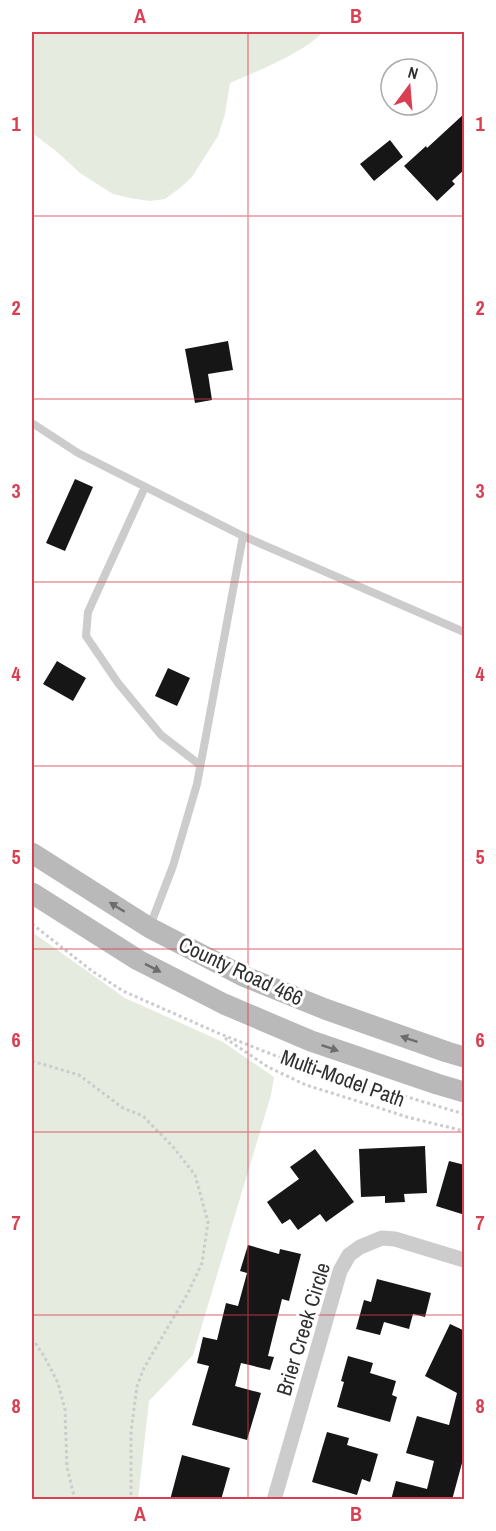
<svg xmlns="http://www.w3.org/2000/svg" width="496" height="1531" viewBox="0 0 496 1531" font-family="'Archivo Narrow',sans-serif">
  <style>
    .green { fill: #e5ebde }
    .building { fill: #161616 }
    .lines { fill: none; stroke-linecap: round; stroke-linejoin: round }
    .path { stroke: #ccc; stroke-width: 3; stroke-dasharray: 3 3; stroke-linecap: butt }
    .service { stroke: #ccc; stroke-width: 8 }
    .minor { stroke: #ccc; stroke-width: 15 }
    .secondary { stroke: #b9b9b9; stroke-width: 21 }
    .oneway { fill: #6d6d6d }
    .grid { fill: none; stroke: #d93e51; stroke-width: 1.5; stroke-opacity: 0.55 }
    .labels { text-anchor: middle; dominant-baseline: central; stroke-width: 6; stroke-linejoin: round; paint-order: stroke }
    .street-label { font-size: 21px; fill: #2f2f2f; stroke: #fff }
    .neatline { fill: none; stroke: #d93e51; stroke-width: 2 }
    .grid-label { font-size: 20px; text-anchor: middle; font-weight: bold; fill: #d93e51 }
  </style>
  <rect width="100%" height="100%" fill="#fff"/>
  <path class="green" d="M32 32H323C305 52 256 72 230 83L225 114 218 136 192 177 180 188 165 199 150 201 130 198 113 194 80 173 56 151 32 133Z
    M32 932 125 998 223 1042 274 1077 271 1095 193 1355 149 1401 138 1499H32Z"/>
  <path class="building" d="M465 113V169L452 181 455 184 437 201 404 166 426 146 427 148Z
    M390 140 403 157 374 181 360 164Z
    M228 341 233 370 208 374 212 400 195 403 185 349Z
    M75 479 93 487 65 551 46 543Z
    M57 661 86 678 73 701 43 684Z
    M168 668 190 678 177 706 155 696Z
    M425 1146 427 1193 404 1194 405 1202 385 1203V1196L361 1197 359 1149Z
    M315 1149 354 1202 326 1222 320 1214 298 1230 290 1219 282 1224 267 1202 299 1179 290 1167Z
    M449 1161 465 1165V1215L436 1206Z
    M248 1245 279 1254 280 1249 301 1254 289 1301 282 1299 268 1356 274 1357 270 1370 241 1363 235 1386 261 1393 247 1440 192 1425 209 1366 197 1363 203 1337 217 1340 226 1303 238 1306 247 1273 240 1271Z
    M377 1279 431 1293 425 1317 413 1314 409 1329 384 1322 380 1335 356 1329 364 1300 371 1302Z
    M450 1324 465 1331V1452L452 1500H391L396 1481 427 1489 434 1461 406 1453 417 1416 449 1425 457 1393 425 1376Z
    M348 1356 373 1363 370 1373 396 1381 392 1395 397 1397 390 1422 337 1407 344 1382 341 1381Z
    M327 1432 349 1438 347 1445 378 1454 370 1482 362 1479 357 1495 312 1482Z
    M182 1455 230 1468 221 1500H170Z"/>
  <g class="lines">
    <path class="path" d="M32 924 92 971 123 991 218 1033 337 1080 384 1090 464 1114
      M225 1038 268 1067 306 1085 370 1105 407 1117 464 1131
      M32 1061 79 1075 123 1108 143 1116 174 1148 195 1175 208 1222 202 1263 188 1293 144 1368 137 1386 131 1432V1500
      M32 1338 44 1356 58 1383 65 1410 67 1467 75 1500"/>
    <path class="service" d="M32 423 78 453 243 536 464 632
      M145 487 88 612 86 636 118 683 161 735 200 765
      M150 926 173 866 197 784 243 536"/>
    <path class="minor" d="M274 1500 340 1271 349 1255 360 1247 382 1238 395 1239 464 1260"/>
    <path class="secondary" d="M32 853 150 928 243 976 325 1009 447 1052 464 1057
      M32 893 138 960 224 1004 311 1041 437 1084 464 1092"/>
  </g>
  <defs><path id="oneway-solid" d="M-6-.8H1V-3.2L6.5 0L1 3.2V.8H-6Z" transform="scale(1.5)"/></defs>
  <g class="oneway">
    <use href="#oneway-solid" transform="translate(117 907) rotate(-148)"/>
    <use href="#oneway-solid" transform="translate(153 968) rotate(27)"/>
    <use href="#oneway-solid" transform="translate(409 1039) rotate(-161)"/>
    <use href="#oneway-solid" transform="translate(330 1048) rotate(19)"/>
  </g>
  <path class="grid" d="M248 32V1500M32 216H464M32 399H464M32 582H464M32 766H464M32 949H464M32 1132H464M32 1315H464"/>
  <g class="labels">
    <g class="street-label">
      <text transform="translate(241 971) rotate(25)">County Road 466</text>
      <text transform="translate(343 1078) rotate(20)">Multi-Model Path</text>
      <text transform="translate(303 1329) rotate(-73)">Brier Creek Circle</text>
    </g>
  </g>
  <rect width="496" height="1531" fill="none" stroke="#ffffff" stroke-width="66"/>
  <g transform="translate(409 87) rotate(16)"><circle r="28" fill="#ffffff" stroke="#acacac" stroke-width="1.5"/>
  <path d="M0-4.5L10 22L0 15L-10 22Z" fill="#d93e51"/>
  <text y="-9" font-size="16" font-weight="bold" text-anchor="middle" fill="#2f2f2f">N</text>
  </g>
  <rect x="33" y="33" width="430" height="1465" class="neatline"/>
  <g class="grid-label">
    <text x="140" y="23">A</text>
    <text x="356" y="23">B</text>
    <text x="16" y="131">1</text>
    <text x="480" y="131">1</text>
    <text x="16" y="315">2</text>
    <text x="480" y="315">2</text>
    <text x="16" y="498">3</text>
    <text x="480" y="498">3</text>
    <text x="16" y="681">4</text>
    <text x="480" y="681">4</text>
    <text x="16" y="864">5</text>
    <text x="480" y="864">5</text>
    <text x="16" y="1047">6</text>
    <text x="480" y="1047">6</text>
    <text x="16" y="1230">7</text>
    <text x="480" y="1230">7</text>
    <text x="16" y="1413">8</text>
    <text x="480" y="1413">8</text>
    <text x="140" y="1521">A</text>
    <text x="356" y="1521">B</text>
  </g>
</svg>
